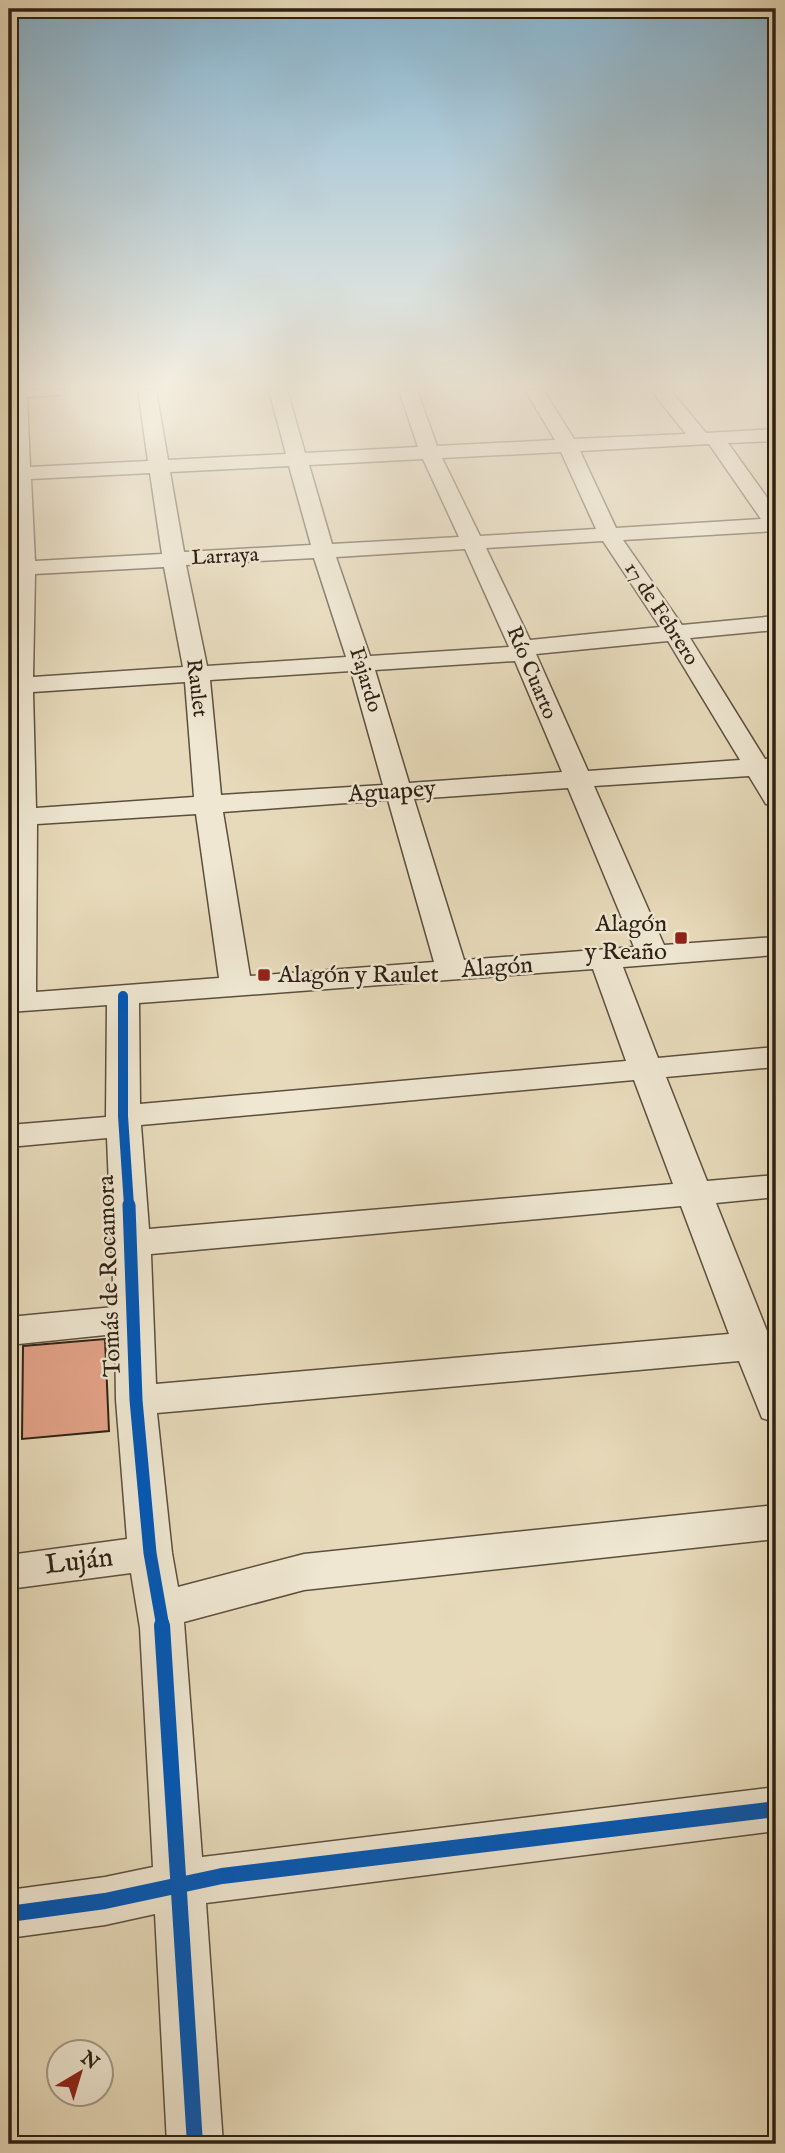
<svg xmlns="http://www.w3.org/2000/svg" width="785" height="2153" viewBox="0 0 785 2153" font-family="'IM FELL English',serif">
  <style>
    .building { fill: #e5a389; stroke: #2e2115; stroke-width: 2 }
    .lines { fill: none; stroke-linecap: round; stroke-linejoin: round }
    .minor-casing { stroke: #5c4f3e; stroke-width: 3 }
    .minor { fill: #efe7d2; fill-rule: evenodd }
    .cycleway-far2-casing { stroke: #efe7d2; stroke-width: 15 }
    .cycleway-far1-casing { stroke: #efe7d2; stroke-width: 18 }
    .cycleway-casing { stroke: #efe7d2; stroke-width: 20 }
    .cycleway-far2 { stroke: #0057b8; stroke-width: 10 }
    .cycleway-far1 { stroke: #0057b8; stroke-width: 13 }
    .cycleway { stroke: #0057b8; stroke-width: 16 }
    .poi-dot { fill: #8f2418; stroke: #efe7d2; stroke-width: 2.5 }
    .labels { text-anchor: middle; dominant-baseline: central; stroke-width: 5; stroke-linejoin: round; paint-order: stroke }
    .far-street-label { font-size: 21px; fill: #2e2115; stroke: #efe7d2 }
    .street-label { font-size: 24px; fill: #2e2115; stroke: #efe7d2 }
    .poi-label { font-size: 24px; fill: #2e2115; stroke: #efe7d2; text-anchor: end }
    .near-street-label { font-size: 28px; fill: #2e2115; stroke: #efe7d2 }
  </style>
  <rect width="100%" height="100%" fill="#e7daba"/>
  <filter id="stains"><feTurbulence type="fractalNoise" baseFrequency=".00286" numOctaves="4"/><feColorMatrix values="0 0 0 0 .2 0 0 0 0 .09 0 0 0 0 .02 0 0 0 .5 -.17"/></filter>
  <radialGradient id="worn" r=".72"><stop offset=".6" stop-color="#630" stop-opacity="0"/><stop offset="1" stop-color="#630" stop-opacity=".3"/></radialGradient>
  <path class="building" d="M105 1339 109 1431 22 1439 23 1346Z"/>
  <g class="lines">
    <g class="minor-casing">
      <path id="minor" d="M9 390H69L60 395 27 397 30 467 148 461 138 390H156L168 460 286 454 269 390H287L305 453 418 447 399 390H417L437 446 555 440 525 390H543L574 439 686 434 651 390H670L706 433 776 429V441L728 443 776 510V531L623 540 682 625 776 616V630L690 638 765 759 776 758V806L766 804 749 776 594 786 664 945 776 937V955L623 967 658 1058 776 1047V1067L666 1077 707 1181 776 1175V1197L716 1203 767 1331 776 1330V1423L762 1418 739 1361 157 1413 172 1553 178 1587 304 1554 776 1505V1539L304 1590 184 1622 202 1857 776 1787V1831L206 1903 223 2144H167L155 1914 105 1925 9 1938V1890L105 1877 153 1867 140 1628 131 1573 9 1589V1555L127 1539 116 1400 115 1334 9 1345V1317L114 1307 107 1138 9 1147V1125L106 1117 107 1005 9 1012V660L13 575 9 576V562H13ZM709 444 761 519 616 528 580 451ZM561 452 596 529 480 536 442 458ZM423 459 459 537 332 544 309 465ZM289 466 311 545 184 552 170 472ZM150 473 162 554 35 561 31 479ZM603 541 660 627 530 640 486 548ZM465 549 509 647 370 656 336 557ZM314 558 346 657 207 666 186 565ZM164 567 183 667 33 677 35 574ZM668 641 740 760 588 771 536 654ZM515 661 562 772 409 783 375 670ZM351 671 383 785 221 795 210 680ZM185 682 194 797 36 808 33 692ZM568 788 634 947 464 960 414 799ZM388 800 434 962 250 976 223 812ZM196 814 219 978 36 992 37 824ZM593 969 626 1061 140 1104 139 1003ZM634 1080 673 1184 149 1229 141 1125ZM681 1206 729 1334 156 1384 151 1254Z"/>
    </g>
    <use href="#minor" class="minor"/>
    <g class="cycleway-far2-casing">
      <path id="cycleway-far2" d="M123 996V1116L129 1206"/>
    </g>
    <g class="cycleway-far1-casing">
      <path id="cycleway-far1" d="M129 1205 136 1400 150 1553 163 1627"/>
    </g>
    <g class="cycleway-casing">
      <path id="cycleway" d="M162 1625 195 2144
        M9 1914 105 1901 222 1876 776 1809"/>
    </g>
    <use href="#cycleway-far2" class="cycleway-far2"/>
    <use href="#cycleway-far1" class="cycleway-far1"/>
    <use href="#cycleway" class="cycleway"/>
  </g>
  <linearGradient id="sky" x2="0" y2="1"><stop stop-color="#87b6d3"/><stop offset="0.56" stop-color="#f4eee0"/><stop offset="1" stop-color="#f4eee0" stop-opacity="0"/></linearGradient>
  <rect width="785" height="691" fill="url(#sky)"/>
  <g class="poi-dot">
    <rect x="674" y="931" width="14" height="14" rx="3.5"/>
    <rect x="257" y="968" width="14" height="14" rx="3.5"/>
  </g>
  <g class="labels">
    <g class="far-street-label">
      <text transform="translate(225 557) rotate(-3)">Larraya</text>
      <text transform="translate(661 614) rotate(57)">17 de Febrero</text>
      <text transform="translate(531 673) rotate(67)">Río Cuarto</text>
      <text transform="translate(365 680) rotate(73)">Fajardo</text>
      <text transform="translate(196 688) rotate(83)">Raulet</text>
    </g>
    <g class="street-label">
      <text transform="translate(392 792) rotate(-4)">Aguapey</text>
      <text transform="translate(497 968) rotate(-4)">Alagón</text>
      <text transform="translate(110 1276) rotate(-92)">Tomás de Rocamora</text>
    </g>
    <g class="poi-label">
      <text x="667" y="924">Alagón<tspan x="667" dy="28">y Reaño</tspan></text>
      <text x="278" y="975" text-anchor="start">Alagón y Raulet</text>
    </g>
    <g class="near-street-label">
      <text transform="translate(79 1562) rotate(-7)">Luján</text>
    </g>
  </g>
  <rect width="785" height="2153" fill="none" stroke="#e7daba" stroke-width="35"/>
  <rect x="10" y="10" width="764" height="2132" fill="none" stroke="#2e2115" stroke-width="3.5"/>
  <rect x="18" y="18" width="750" height="2118" fill="none" stroke="#2e2115" stroke-width="2"/>
  <g transform="translate(80 2073) rotate(38)"><circle r="33" fill="#efe7d2" stroke="#a29886" stroke-width="2"/>
  <path d="M0-5L12 26L0 18L-12 26Z" fill="#8f2418"/>
  <text y="-10" font-size="19" font-weight="bold" text-anchor="middle" fill="#2e2115">N</text>
  </g>
  <rect width="100%" height="100%" filter="url(#stains)"/>
  <rect width="100%" height="100%" fill="url(#worn)"/>
</svg>
